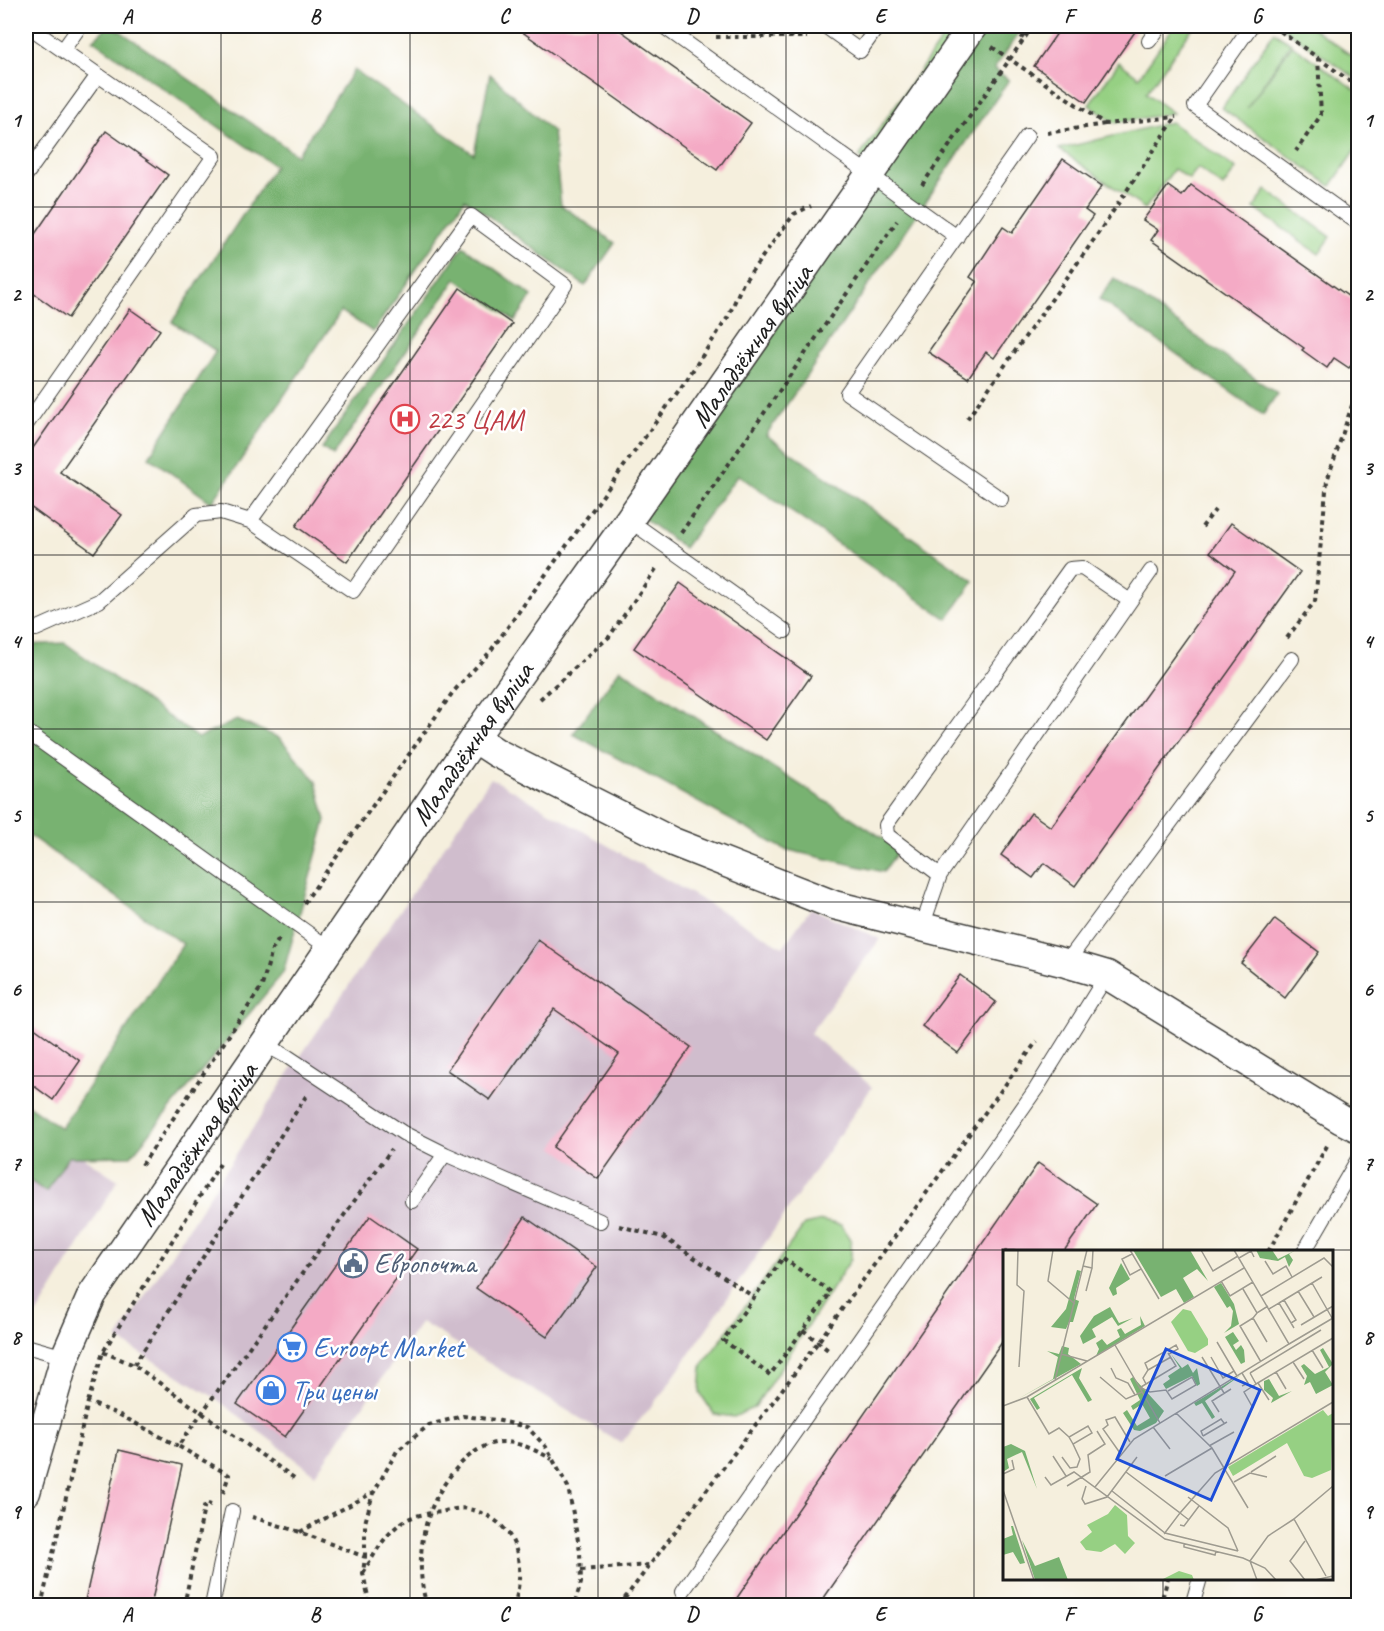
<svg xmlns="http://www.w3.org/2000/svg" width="1384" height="1631" viewBox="0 0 1384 1631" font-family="Caveat,sans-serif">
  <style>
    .industrial { fill: #d0bdcd }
    .green { fill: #96d083; stroke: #597650; stroke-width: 1.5 }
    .forest { fill: #78b271; stroke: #4a6746; stroke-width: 1.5 }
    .building { fill: #f4aac5 }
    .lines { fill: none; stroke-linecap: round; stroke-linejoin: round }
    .lane-casing { stroke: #3d3c39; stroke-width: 16 }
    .street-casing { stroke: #3d3c39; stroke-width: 31 }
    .path { stroke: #3d3c39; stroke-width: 4; stroke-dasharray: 4.5 4.5; stroke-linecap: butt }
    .lane { stroke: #fff; stroke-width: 14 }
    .street { stroke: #fff; stroke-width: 28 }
    .grid { fill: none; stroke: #1c1c1c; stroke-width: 1.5; stroke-opacity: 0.55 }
    .labels { text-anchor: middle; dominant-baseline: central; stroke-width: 5; stroke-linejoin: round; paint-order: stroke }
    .street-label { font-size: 28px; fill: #1c1c1c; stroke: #fff }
    .health-label { font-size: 28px; fill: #be3a42; stroke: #fff; text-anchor: start }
    .service-label { font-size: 28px; fill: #4e5e75; stroke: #fff; text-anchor: start }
    .shop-label { font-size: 28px; fill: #366cbe; stroke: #fff; text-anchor: start }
    .inset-road { fill: none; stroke: #9e9b90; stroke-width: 1.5 }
    .view { fill: #1d4ed8; fill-opacity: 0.15; stroke: #1d4ed8; stroke-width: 3 }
    .inset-edge { fill: none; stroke: #1c1c1c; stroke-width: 3 }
    .neatline { fill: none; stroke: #1c1c1c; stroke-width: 2 }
    .grid-label { font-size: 20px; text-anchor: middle; font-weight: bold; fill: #1c1c1c }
  </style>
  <rect width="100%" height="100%" fill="#fff"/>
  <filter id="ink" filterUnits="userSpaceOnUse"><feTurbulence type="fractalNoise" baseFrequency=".0167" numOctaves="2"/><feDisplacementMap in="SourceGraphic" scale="12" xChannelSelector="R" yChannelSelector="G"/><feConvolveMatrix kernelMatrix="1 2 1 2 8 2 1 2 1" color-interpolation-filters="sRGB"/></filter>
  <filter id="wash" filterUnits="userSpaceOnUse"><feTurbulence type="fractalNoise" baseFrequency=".008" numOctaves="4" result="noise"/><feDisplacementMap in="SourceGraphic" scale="24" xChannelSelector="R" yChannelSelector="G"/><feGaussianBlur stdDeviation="1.35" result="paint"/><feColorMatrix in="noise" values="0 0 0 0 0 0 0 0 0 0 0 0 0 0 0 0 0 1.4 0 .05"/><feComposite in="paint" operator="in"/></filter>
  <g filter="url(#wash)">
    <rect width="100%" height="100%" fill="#f5efdd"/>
    <path class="industrial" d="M491 778 783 947 811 908 880 939 810 1033 872 1087 666 1388 621 1443 421 1322 315 1474 214 1397 117 1339 282 1083Z
      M26 1120 118 1180 34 1319 26 1346Z"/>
    <path class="green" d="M951 26H962L866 163 859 157Z
      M1174 26H1194L1146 93 1173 113 1115 123 1089 105 1119 62 1139 77Z
      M1280 26H1310L1358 60V80Z
      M1274 32 1291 43 1247 108 1292 45 1358 92V146L1331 186 1222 108Z
      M1171 122 1236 169 1223 187 1198 168 1189 179 1174 169 1145 209 1059 149Z
      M1266 190 1331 237 1319 254 1254 208Z
      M822 1221 841 1225 851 1241V1259L755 1407 734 1417 714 1414 700 1393 702 1366 804 1225Z"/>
    <path class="forest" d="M108 26H113L297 155 354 70 474 154 490 74 553 132 561 205 615 243 585 286 465 199 373 332 341 311 212 503 149 457 216 351 172 322 275 166 93 40Z
      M985 26H1024L994 69 1009 80 766 435 974 581 947 619 738 475 684 548 642 517Z
      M463 246 532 296 515 321 456 279 333 456 322 448Z
      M1114 278 1277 394 1263 415 1099 299Z
      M65 643 198 738 237 720 280 738 316 781 326 820 283 973 131 1156 68 1157 46 1192 26 1178V1104L61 1128 183 944 26 833V645Z
      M620 669 900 849 883 872 784 849 573 734Z"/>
    <g id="blocks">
      <path class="building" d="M514 26H614L751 123 717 170Z
        M1062 26H1139L1086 102 1034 66Z
        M106 131 168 175 68 318 26 288V247Z
        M1063 159 1102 186 1085 210 1093 216 994 358 986 352 968 378 928 352 977 282 970 277 1003 227 1012 233Z
        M1191 185 1359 304V355L1349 368 1334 358 1327 368 1302 350 1304 348 1151 240 1158 230 1143 220 1168 186 1182 196Z
        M460 288 512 324 347 562 296 526Z
        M130 309 160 330 60 472 122 515 94 553 26 504V458Z
        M1231 523 1300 572 1075 886 1044 863 1033 878 1001 855 1031 813 1051 827 1235 571 1210 552Z
        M680 583 811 676 766 740 634 648Z
        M1275 919 1319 952 1285 998 1241 963Z
        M538 940 691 1047 598 1179 553 1147 619 1054 554 1009 490 1100 447 1070Z
        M960 975 996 1002 958 1053 922 1026Z
        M26 1022 80 1061 53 1100 26 1080Z
        M1038 1163 1097 1204 1064 1251H1005V1338L819 1605H732Z
        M370 1216 417 1249 285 1437 237 1404Z
        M525 1217 597 1267 547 1337 476 1288Z
        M119 1450 182 1465 151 1605H84Z"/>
    </g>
  </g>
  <g filter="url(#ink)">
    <use href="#blocks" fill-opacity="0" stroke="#3d3c39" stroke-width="1.5"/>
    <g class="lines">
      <g class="lane-casing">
        <path id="lane" d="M663 26 957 237
          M825 26 860 51 878 26
          M1251 26 1195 106 1358 223
          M1149 41 1160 26
          M63 50 80 26
          M26 175 98 75
          M26 425 214 156 28 26
          M1001 499 847 393 1027 136
          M629 520 785 631
          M26 629H36L99 601 196 515 221 512 250 521 353 591 565 285 471 216 250 521
          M26 731 330 949
          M940 875 887 835 886 825 1070 569 1082 568 1130 601
          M922 927 940 875 1151 571
          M1066 963 1292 659
          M266 1045 288 1057 403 1133 445 1154 600 1221
          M412 1201 445 1154
          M1304 1252 1358 1159
          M26 1346 65 1357
          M683 1591 1036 1089 1107 975
          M212 1606 232 1511
          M1192 1606 1200 1578"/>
      </g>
      <g class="street-casing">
        <g id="street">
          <path d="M474 738 497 753 673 842 834 905 1066 963 1107 975 1342 1120 1358 1128"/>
          <path id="s1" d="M26 1492 65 1357 92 1295 474 738 629 520 973 26"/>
        </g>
      </g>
      <path class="path" d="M1006 26 1024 38
        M1273 26 1318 58 1321 115 1296 151
        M899 33 933 31
        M716 37H807
        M992 47 1105 124 1176 117
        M1318 58 1358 87
        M1047 133 1105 124
        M922 185 1033 26
        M967 419 1093 241 1176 117
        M1202 527 1215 510
        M681 533 897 221
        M1287 638 1315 601 1327 481 1358 387
        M540 699 609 637 658 566
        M304 903 453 692 489 653 687 379 728 317 743 283 794 214 811 206
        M142 1165 262 986 272 950 279 939
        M619 1226 663 1237 754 1297
        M1268 1252 1328 1144
        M783 1258 831 1292 770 1375 723 1340Z
        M803 1330 828 1350
        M103 1352 134 1365 297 1480
        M134 1365 308 1093
        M88 1402 103 1352 220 1164
        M223 1493 229 1475 178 1446 391 1150
        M252 1517 300 1532 365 1557 363 1573 370 1606
        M300 1532 374 1492 397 1451 429 1425 463 1416 496 1420 527 1427 546 1447 568 1487 580 1551 581 1583 574 1606
        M365 1557V1523L373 1493
        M581 1570 649 1565
        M363 1573C375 1554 385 1532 406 1520 415 1515 430 1513 441 1512 449 1510 460 1507 468 1509 517 1519 527 1563 514 1606
        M41 1606 88 1402 120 1415 178 1446
        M184 1606 205 1503 211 1505
        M427 1606C418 1577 419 1543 429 1515 439 1485 470 1441 505 1442 522 1443 537 1451 552 1459
        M619 1606 818 1342 1037 1041
        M1160 1606 1168 1578"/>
      <use href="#lane" class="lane"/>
      <use href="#street" class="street"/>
    </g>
  </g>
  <path class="grid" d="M221 26V1606M410 26V1606M598 26V1606M786 26V1606M974 26V1606M1163 26V1252M26 207H1358M26 381H1358M26 555H1358M26 729H1358M26 902H1358M26 1076H1358M26 1250H1358M26 1424H1004M1332 1424H1358M1163 1578V1606"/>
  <defs>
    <g id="hospital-ring" transform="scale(1.5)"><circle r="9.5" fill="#fff" stroke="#e0444e" stroke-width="1.5"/><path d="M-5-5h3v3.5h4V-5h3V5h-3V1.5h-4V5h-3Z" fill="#e0444e"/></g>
    <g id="civic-ring" transform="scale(1.5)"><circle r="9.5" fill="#fff" stroke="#5c6f8a" stroke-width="1.5"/><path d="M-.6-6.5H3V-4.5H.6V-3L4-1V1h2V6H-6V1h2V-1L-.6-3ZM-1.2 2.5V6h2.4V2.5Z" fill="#5c6f8a"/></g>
    <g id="supermarket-ring" transform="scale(1.5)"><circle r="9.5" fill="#fff" stroke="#3f7fe0" stroke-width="1.5"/><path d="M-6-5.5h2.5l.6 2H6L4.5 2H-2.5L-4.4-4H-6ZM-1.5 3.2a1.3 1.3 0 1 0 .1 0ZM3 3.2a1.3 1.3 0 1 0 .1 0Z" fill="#3f7fe0"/></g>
    <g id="shop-ring" transform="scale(1.5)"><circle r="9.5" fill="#fff" stroke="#3f7fe0" stroke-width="1.5"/><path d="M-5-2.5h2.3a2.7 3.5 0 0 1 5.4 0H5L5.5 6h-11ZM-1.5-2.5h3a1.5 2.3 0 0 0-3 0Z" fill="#3f7fe0"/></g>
  </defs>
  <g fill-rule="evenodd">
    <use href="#hospital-ring" x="405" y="419"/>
    <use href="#civic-ring" x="353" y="1263"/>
    <use href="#supermarket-ring" x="292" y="1347"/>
    <use href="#shop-ring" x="271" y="1390"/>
  </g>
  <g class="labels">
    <g class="street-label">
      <text stroke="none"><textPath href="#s1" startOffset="1364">Маладзёжная вуліца</textPath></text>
      <text stroke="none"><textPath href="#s1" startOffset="878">Маладзёжная вуліца</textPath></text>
      <text stroke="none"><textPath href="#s1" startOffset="392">Маладзёжная вуліца</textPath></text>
    </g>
    <g class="health-label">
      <text x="426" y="419">223 ЦAM</text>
    </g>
    <g class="service-label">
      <text x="374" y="1263">Европочта</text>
    </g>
    <g class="shop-label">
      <text x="313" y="1347">Evroopt Market</text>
      <text x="292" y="1390">Три цены</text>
    </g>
  </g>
  <g transform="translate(1003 1250)">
    <rect width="330" height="330" fill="#f5efdd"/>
    <path d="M180 59 188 61 205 89V95L192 103 185 101 168 72ZM320 160 325 166 330 163 328 220 309 228 301 226 284 193 230 226 225 217ZM112 255 124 265 125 286 132 293 122 304 112 294 98 302 83 300 77 292 89 282 84 275 105 264ZM176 321 189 325 191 330H158Z" fill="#96d083"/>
    <path d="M130 0H187L205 31 194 19 180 28 191 47 181 53 173 39 158 47ZM253 0H269L275 9 293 0 286 4 290 10 286 17 282 7 275 11 257 8ZM118 13 127 29 113 38 114 44 110 46 106 38ZM74 20 78 21 71 49 76 51 70 72H66L63 79 48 77 63 59ZM218 33 231 54 236 74 221 83 228 76 230 61 227 56 224 58 211 37ZM107 57 116 73 130 68 115 76 109 67 89 79 93 87 80 94 77 86 91 66ZM137 66 142 76 93 106 96 99 93 93 99 89 104 95 117 87 114 80 118 78 122 84 138 75ZM230 82 236 91 230 95 233 100 238 95 241 100 242 112 238 114 222 87ZM59 96 66 98 65 104 78 114 13 150 50 129 55 107 44 101 56 104ZM320 98 330 114 322 122 330 135 313 144 307 132 301 135 304 126 298 116 301 114 312 124 326 117 317 100ZM168 104 179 118 185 114 190 123 194 118 197 134 194 136 189 126 163 139 160 134 167 129 165 126 177 118ZM79 118 76 128 89 150 85 152 69 125 31 148 37 158 34 160 27 149ZM238 125 202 151 212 167 209 169 199 153 193 156 191 153ZM130 127 161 161 153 173 137 181 131 180 120 163 124 160 134 176 147 168 139 154 130 160 128 156 137 150 127 129ZM266 129 276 146 289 141 268 153 270 148 261 140V131ZM8 194 22 201 34 239 19 202 4 209 6 218 0 222V197ZM8 276H10L22 313 17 314 10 302 0 305V289L10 285ZM19 290 32 316 56 307 65 330H32Z" fill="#78b271"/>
    <path class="inset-road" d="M15 0 14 35 21 41 16 117M50 0 45 31 72 54M127 0 156 49M198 0 210 21 235 6M129 4 119 9 127 25 138 19M236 8 248 1 251 7M262 11 270 24 283 16 289 27M80 16 89 18 90 0M218 31 227 46 250 32M309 33 329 68M240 39 254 63 265 56M83 41 89 18M295 41 311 67M258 46 321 8 330 17M281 50 293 70 288 73M276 53 319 27M266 59 276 53 291 78M254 63 250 68 264 92M250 68 237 76 258 112M298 75 330 56M214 92 234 126M286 94 330 68M112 95 157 173M309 100 320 118M58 104 84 111M199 107 221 143M208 107 220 128 231 121M290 112 301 129M108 118 113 128 125 133 132 145M145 120 168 107M273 122 283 139M239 123 245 133 239 136M247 123 318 80M247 123 253 134 241 142 250 158M97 127 123 149 139 142M52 130 84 0M255 133 266 150M143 134 140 128 145 120 142 113 173 95 175 99 166 104M253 134 330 88M136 137 147 142 163 140 169 149 193 135 189 127 165 141M138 137 173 116 165 103M24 147 46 184 56 178 66 187M0 156 24 147 241 18M216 162 209 151 228 139M173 163 209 198 245 258M150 177 167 199M200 186 198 181 218 169 221 173M200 186 224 172M206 196 231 182M117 203 100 179 105 175 103 170 112 167 127 192M50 206 63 226M59 207 67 218 74 217 77 209 70 194 89 183 85 176 66 187 70 194M123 222 177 263 161 284M248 222 273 206M0 224 11 219 9 210M162 226 209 198M42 227 48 235 71 222 162 289 240 308 262 318 273 330M231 232 247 223 264 227M64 236 87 222 85 205 102 194 94 181M83 236 79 249 82 254 104 247 134 207M92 237 131 189 286 94 231 0M0 240 31 330M109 241 162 283 235 301M185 247 225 278 235 301M186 270 177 263 212 223 330 152M177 275 181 276 196 256M181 294V297L212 305 213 301M247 311 265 286 291 269M247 311 254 330M323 326 291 269 330 236M302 330 287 311 302 291M312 330 330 326"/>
    <path class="view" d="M163 99 257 140 208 250 114 209Z"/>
    <rect width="330" height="330" class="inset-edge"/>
  </g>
  <rect width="1384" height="1631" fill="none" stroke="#fff" stroke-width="66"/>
  <rect x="33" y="33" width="1318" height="1565" class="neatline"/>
  <g class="grid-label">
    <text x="127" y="23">A</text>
    <text x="315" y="23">B</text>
    <text x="504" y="23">C</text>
    <text x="692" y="23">D</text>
    <text x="880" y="23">E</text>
    <text x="1069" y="23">F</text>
    <text x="1257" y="23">G</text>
    <text x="16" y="127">1</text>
    <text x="1368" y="127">1</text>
    <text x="16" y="301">2</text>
    <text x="1368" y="301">2</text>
    <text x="16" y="475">3</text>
    <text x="1368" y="475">3</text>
    <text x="16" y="648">4</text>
    <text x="1368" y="648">4</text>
    <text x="16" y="822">5</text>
    <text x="1368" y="822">5</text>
    <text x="16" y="996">6</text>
    <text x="1368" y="996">6</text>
    <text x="16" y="1170">7</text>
    <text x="1368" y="1170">7</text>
    <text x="16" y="1344">8</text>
    <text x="1368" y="1344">8</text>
    <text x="16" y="1518">9</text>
    <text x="1368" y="1518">9</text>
    <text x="127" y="1621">A</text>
    <text x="315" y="1621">B</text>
    <text x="504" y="1621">C</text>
    <text x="692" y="1621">D</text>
    <text x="880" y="1621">E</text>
    <text x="1069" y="1621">F</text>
    <text x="1257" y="1621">G</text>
  </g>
</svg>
